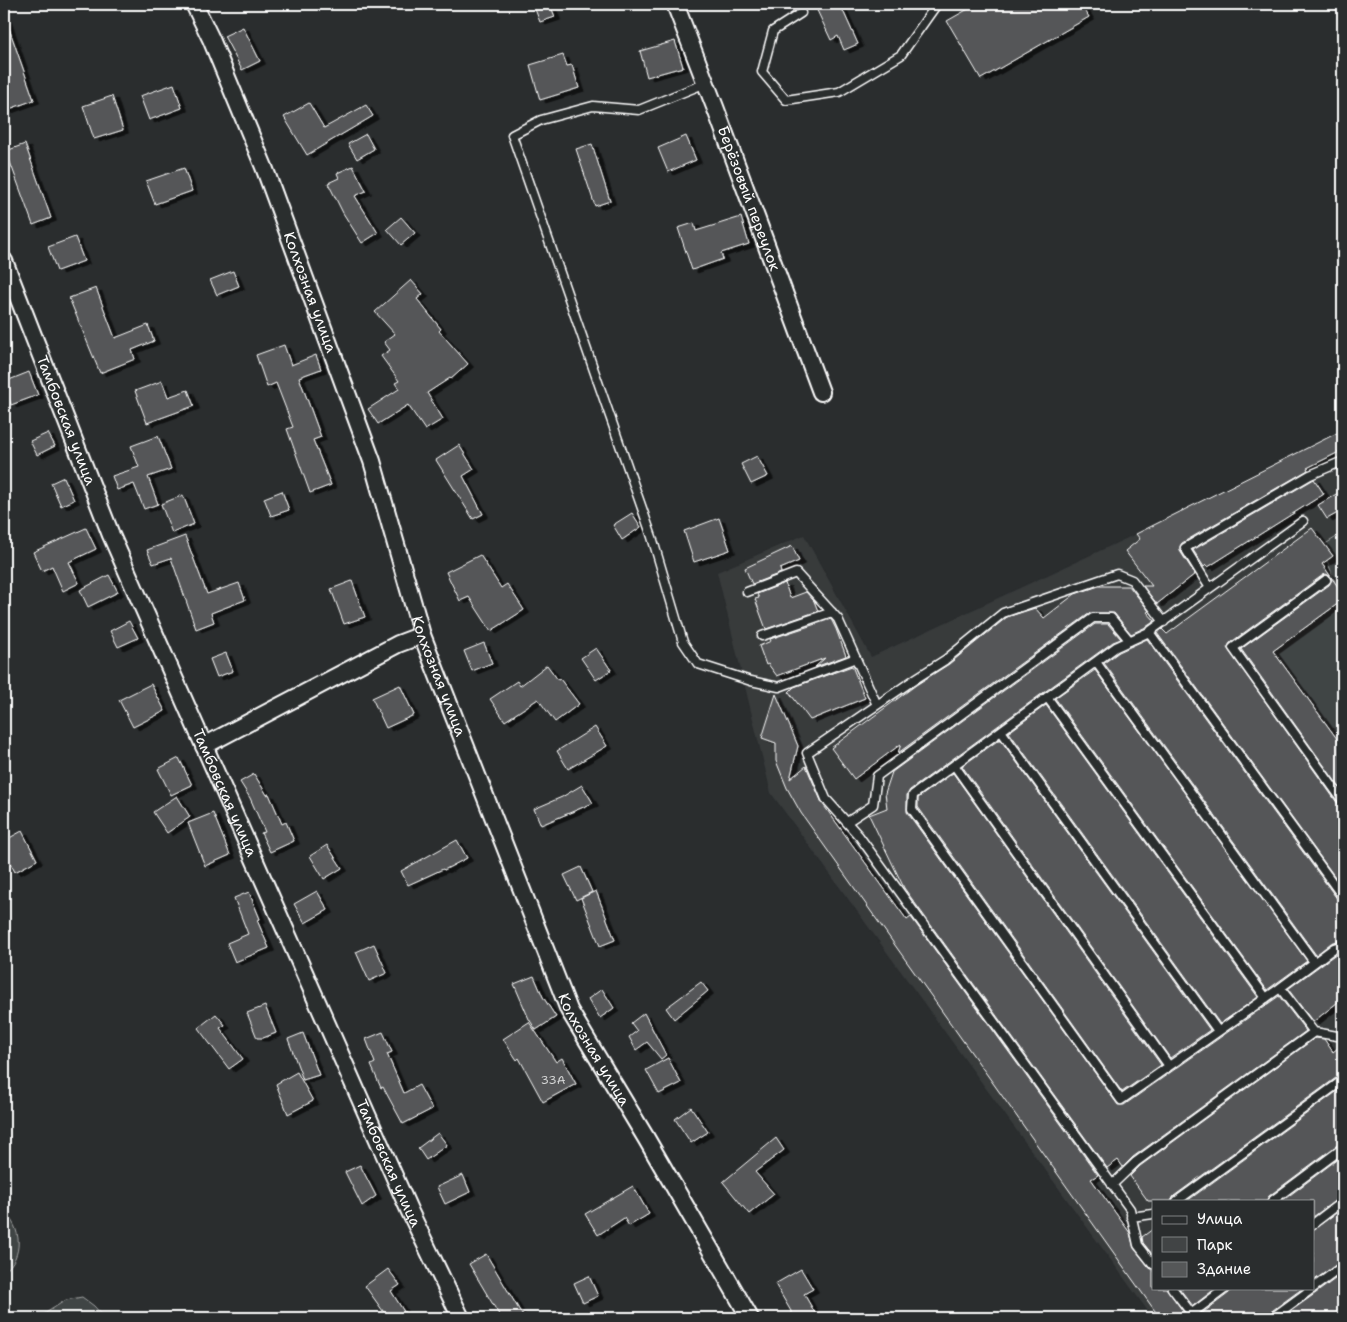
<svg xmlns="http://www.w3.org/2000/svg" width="1347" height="1322" viewBox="0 0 1347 1322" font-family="'Shantell Sans',sans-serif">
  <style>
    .built { fill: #373a3b; fill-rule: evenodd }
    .green { fill: #414445; stroke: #a0a2a2 }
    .building { fill: #555758; stroke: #fff; filter: url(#shadow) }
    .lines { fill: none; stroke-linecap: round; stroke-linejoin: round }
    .service-casing { stroke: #fff; stroke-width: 11 }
    .minor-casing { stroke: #fff; stroke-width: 20 }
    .service { stroke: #2a2d2e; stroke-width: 8 }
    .minor { stroke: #2a2d2e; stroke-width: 16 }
    .labels { text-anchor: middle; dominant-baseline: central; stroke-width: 4; stroke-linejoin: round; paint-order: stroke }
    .number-label { font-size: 12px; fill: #d4d5d5 }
    .street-label { font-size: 15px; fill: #fff; stroke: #2a2d2e }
  </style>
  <defs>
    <filter id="shadow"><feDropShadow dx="5.5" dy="3" stdDeviation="0" flood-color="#0009"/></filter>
  </defs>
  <rect width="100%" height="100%" fill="#2a2d2e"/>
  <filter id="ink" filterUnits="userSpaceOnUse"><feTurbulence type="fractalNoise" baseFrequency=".02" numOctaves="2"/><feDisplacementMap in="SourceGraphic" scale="10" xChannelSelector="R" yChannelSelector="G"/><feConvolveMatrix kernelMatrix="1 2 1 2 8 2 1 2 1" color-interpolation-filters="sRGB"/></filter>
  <g filter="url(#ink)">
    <path class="built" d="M1343 430V533L1322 546 1336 585 1343 594V600L1273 651 1343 747V1318H1153L771 793 717 572 804 535 871 657 1136 534ZM1153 1201H1313V1288H1153Z"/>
    <path class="green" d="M1343 533V594L1336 585 1322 546Z
      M1343 600V747L1273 651Z
      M4 1212C22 1228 24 1256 4 1272Z
      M82 1297 94 1306 105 1318H38L66 1300Z"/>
    <path class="building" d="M533 4H550L555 17 540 22Z
      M814 4H840L858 44 844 50 838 36 831 40Z
      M977 4H1081L1089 17 981 79 947 21Z
      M4 17H5L34 100 4 111Z
      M243 27 260 61 242 70 224 36Z
      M675 41 683 67 647 77 640 51Z
      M563 55 567 66 572 65 579 88 540 100 530 65Z
      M174 84 182 108 149 120 140 96Z
      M112 96 123 130 94 139 83 106Z
      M309 103 324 128 366 105 373 116 307 155 284 117Z
      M366 134 374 149 357 159 348 144Z
      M686 136 696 160 668 172 658 148Z
      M25 144 51 218 33 225 6 151Z
      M592 144 610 201 595 206 576 149Z
      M353 166 366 191 355 196 378 233 362 243 343 213 328 183 339 178 337 173Z
      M184 168 192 191 155 204 146 181Z
      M401 217 415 233 401 245 387 229Z
      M741 217 749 244 721 253 723 259 692 270 678 228 694 223 696 231Z
      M75 237 84 261 57 271 48 247Z
      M233 271 239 286 217 295 210 280Z
      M411 280 423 294 417 299 441 329 439 331 468 364 451 379 450 378 427 393 443 419 425 430 408 405 378 424 368 409 399 389 395 383 399 381 381 356 390 350 384 342 395 334 375 312Z
      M96 288 115 338 148 325 154 341 132 350 135 359 100 373 69 298Z
      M284 345 291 365 316 355 321 369 299 377 321 437 313 440 331 485 310 493 287 429 293 427 276 383 267 387 256 355Z
      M29 372 38 395 11 405 4 382Z
      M162 381 168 397 188 390 194 406 147 423 135 391Z
      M1343 430V450L1307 468 1308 470 1182 543 1180 546V551L1195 574 1157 604 1143 586H1152L1125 551 1140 539 1136 534Z
      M48 433 55 446 37 455 30 441Z
      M158 436 171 469 148 477 158 504 144 509 134 484 117 490 112 476 139 467 131 446Z
      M459 445 474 469 463 476 483 514 473 519 436 460Z
      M757 456 768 476 751 484 741 464Z
      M64 477 74 500 61 506 51 483Z
      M1314 479 1324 494 1208 567 1206 565 1204 567 1193 550Z
      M1343 490V510L1327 519 1318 505Z
      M282 491 289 510 271 516 264 498Z
      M183 495 194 524 172 533 161 504Z
      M632 513 641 527 622 540 613 525Z
      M719 518 730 550 694 562 684 531Z
      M86 528 96 549 69 562 79 583 63 591 52 566 42 571 33 552Z
      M1312 528 1333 556 1322 564 1343 594V600L1273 651 1343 747V792L1241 649 1329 585 1332 580 1330 576 1326 574 1323 575 1230 643 1227 648 1338 804 1343 807V888L1157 633 1162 629 1167 634Z
      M185 536 207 594 239 583 245 600 211 613 214 622 196 629 171 558 153 564 147 550Z
      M792 546 799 561 780 569 781 573 752 584 745 568Z
      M480 555 501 588 507 584 524 610 491 631 469 597 460 601 446 572Z
      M109 575 118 592 88 607 80 590Z
      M352 581 365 617 344 624 331 589Z
      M785 583 790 598 806 592 814 601 818 611 766 629 755 599 759 598 757 594Z
      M1099 586H1129L1149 611 1147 612 1155 621 1146 627 1131 634 1114 613H1090L898 753 901 744 854 779 831 748 916 685 949 664 1007 617 1035 608 1044 618 1075 594Z
      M831 619 836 629 846 656 815 667 825 658 777 676 768 664 766 665 759 646 771 641 770 639Z
      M129 621 138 638 118 647 110 631Z
      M1095 624H1108L1121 639 1113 642 910 790 907 795V812L1118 1105H1124L1279 996 1306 1031 1133 1157 1123 1167 1118 1160 1107 1168 904 888 869 815 887 808 885 793 892 772Z
      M1147 639 1338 900 1343 903V939L1331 943 1316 955 1104 663 1119 652Z
      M484 643 492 663 472 671 464 651Z
      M596 648 611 670 596 680 581 658Z
      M226 653 233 671 217 677 210 659Z
      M547 665 558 680 560 679 579 704 555 722 538 699 505 721 490 699 517 681 520 686Z
      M852 666 865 698 810 720 789 692 794 687Z
      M1095 670 1307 961 1267 990 1055 698Z
      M151 684 165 711 133 727 119 700Z
      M400 685 414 715 386 728 372 698Z
      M776 694 798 746 790 779 806 766 822 803 907 920 911 917 1098 1175 1091 1179 1130 1233 1134 1248 1149 1267 1153 1270V1288H1166L1188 1318H1160L801 813 787 788 776 761V743L762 738Z
      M1046 705 1258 997 1220 1024 1009 732Z
      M595 727 607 746 568 769 557 751Z
      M1000 739 1210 1030 1170 1058 962 766Z
      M179 758 192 785 171 795 158 769Z
      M953 773 1161 1065 1122 1092 918 807V798Z
      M254 774 267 795 269 794 282 824 286 822 294 841 270 852 261 833 265 832 250 798 240 782Z
      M582 785 593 803 541 825 534 809 562 797Z
      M177 796 190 817 167 833 153 812Z
      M213 813 230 855 205 866 188 823Z
      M22 831 37 860 15 872 4 851V841Z
      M457 840 467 858 444 870 443 869 408 885 401 871Z
      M327 845 342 868 324 879 310 856Z
      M581 867 592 892 576 900 564 875Z
      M317 891 328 910 305 923 294 904Z
      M596 891 615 940 600 946 581 898Z
      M249 892 260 919 257 920 269 948 235 962 227 943 248 934 234 898Z
      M374 944 387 973 369 981 356 952Z
      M1343 951V998L1313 1022 1288 989 1337 953Z
      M534 976 543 997 556 1017 536 1030 529 1019 514 984Z
      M701 982 708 991 674 1019 666 1008Z
      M602 989 614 1008 600 1018 588 999Z
      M265 1006 276 1033 263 1038H257L247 1013Z
      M644 1013 666 1055 661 1059 647 1042 636 1050 629 1037 637 1031 631 1023Z
      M216 1014 225 1025 220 1028 243 1059 229 1069 198 1028Z
      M529 1022 556 1062 562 1058 576 1084 543 1102 519 1058 517 1060 503 1039Z
      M383 1032 392 1052 387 1054 404 1093 419 1085 432 1109 403 1124 383 1087 381 1088 371 1065 375 1063 366 1039Z
      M303 1033 319 1075 303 1080 288 1039Z
      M1315 1038 1324 1039 1333 1052 1343 1044V1074L1340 1075 1174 1196 1171 1201H1148L1130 1176 1140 1166Z
      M668 1058 681 1083 659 1094 646 1070Z
      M297 1072 313 1101 288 1114 276 1084Z
      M1343 1087V1142L1340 1143 1269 1196 1266 1201H1187Z
      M691 1107 708 1132 691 1143 675 1119Z
      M438 1133 447 1145 426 1160 418 1148Z
      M776 1138 784 1150 755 1172 774 1194 749 1214 723 1182Z
      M1343 1155V1195L1340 1197 1313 1217V1201H1282Z
      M360 1165 376 1196 362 1206 345 1172Z
      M463 1175 470 1192 445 1204 437 1187Z
      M633 1186 649 1214 629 1226 624 1218 598 1235 585 1214Z
      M1343 1208V1260L1313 1281V1230Z
      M1153 1229V1255L1143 1243 1142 1237Z
      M486 1254 524 1318H501L469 1264Z
      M388 1269 400 1285 391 1291 408 1318H388L365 1286Z
      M801 1269 813 1289 804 1294 818 1318H795L775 1284Z
      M1343 1273V1318H1281L1316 1293Z
      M589 1276 598 1296 583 1303 574 1283Z
      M1179 1288H1216L1193 1306Z
      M1232 1288H1303L1269 1313 1266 1318H1201L1200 1315 1229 1293Z"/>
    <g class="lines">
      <g class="service-casing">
        <path id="service" d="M801 13 773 31 762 72 786 100 839 92 901 55 937 4
          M706 83 639 110 593 106 541 120 512 135 652 537 683 642 698 664 751 681 779 687 856 658
          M1303 521 1149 632 1116 647 913 795 912 809 1121 1100 1280 988 1314 1032 1343 1037
          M1326 580 1233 648 1343 801
          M1210 588 1185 548 1310 475 1343 461
          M747 592 796 573 838 619 877 705
          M1149 632 1343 897
          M762 636 832 612
          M1096 662 1314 962
          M1047 697 1266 998
          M1001 731 1218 1031
          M954 765 1169 1066
          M847 822 873 805 877 776 1093 618H1111L1130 641
          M1280 988 1334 948 1343 945
          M1112 1185 1136 1162 1314 1032
          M1177 1201 1343 1080
          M1272 1201 1343 1148
          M1131 1217 1153 1214
          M1313 1224 1343 1201
          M1153 1264 1138 1245 1130 1209 859 836 826 799 807 753 915 679 945 660 1003 613 1117 574 1132 580 1164 622
          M1172 1288 1195 1318
          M1313 1288 1343 1266
          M1191 1314 1226 1288
          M1272 1318 1313 1288"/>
      </g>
      <g class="minor-casing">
        <g id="minor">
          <path id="s1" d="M194 4 211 39 264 167 372 461 422 635 569 1010 646 1138 750 1318"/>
          <path id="s2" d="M675 4 715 107 821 392"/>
          <path id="s3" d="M4 261 111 535 410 1212 461 1318"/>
          <path d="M204 746 398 644 422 635"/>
        </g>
      </g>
      <use href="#service" class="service"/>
      <use href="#minor" class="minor"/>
    </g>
  </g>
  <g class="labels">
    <g class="number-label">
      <text x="553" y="1080">33А</text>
    </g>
    <g class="street-label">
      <text stroke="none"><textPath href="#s2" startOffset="208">Берёзовый переулок</textPath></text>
      <text stroke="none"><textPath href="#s1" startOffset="311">Колхозная улица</textPath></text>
      <text stroke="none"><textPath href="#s3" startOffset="171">Тамбовская улица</textPath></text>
      <text stroke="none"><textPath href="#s1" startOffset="716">Колхозная улица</textPath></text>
      <text stroke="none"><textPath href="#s3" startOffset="576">Тамбовская улица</textPath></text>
      <text stroke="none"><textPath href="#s1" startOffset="1121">Колхозная улица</textPath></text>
      <text stroke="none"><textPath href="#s3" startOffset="981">Тамбовская улица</textPath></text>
    </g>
  </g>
  <rect width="1347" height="1322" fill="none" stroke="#2a2d2e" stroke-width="20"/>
  <rect x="10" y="10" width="1327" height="1302" fill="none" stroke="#fff" stroke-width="2" filter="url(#ink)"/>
  <rect x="1152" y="1200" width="162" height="90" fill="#2a2d2e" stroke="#7f8182"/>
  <rect x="1162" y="1216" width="25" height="8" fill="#2a2d2e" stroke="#7f8182"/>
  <text x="1197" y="1224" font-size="15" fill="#ffffff">Улица</text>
  <rect x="1162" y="1237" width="25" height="15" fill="#414445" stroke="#7f8182"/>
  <text x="1197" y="1250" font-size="15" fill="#ffffff">Парк</text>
  <rect x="1162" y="1262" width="25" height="15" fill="#555758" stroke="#7f8182"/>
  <text x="1197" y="1274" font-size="15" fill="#ffffff">Здание</text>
</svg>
